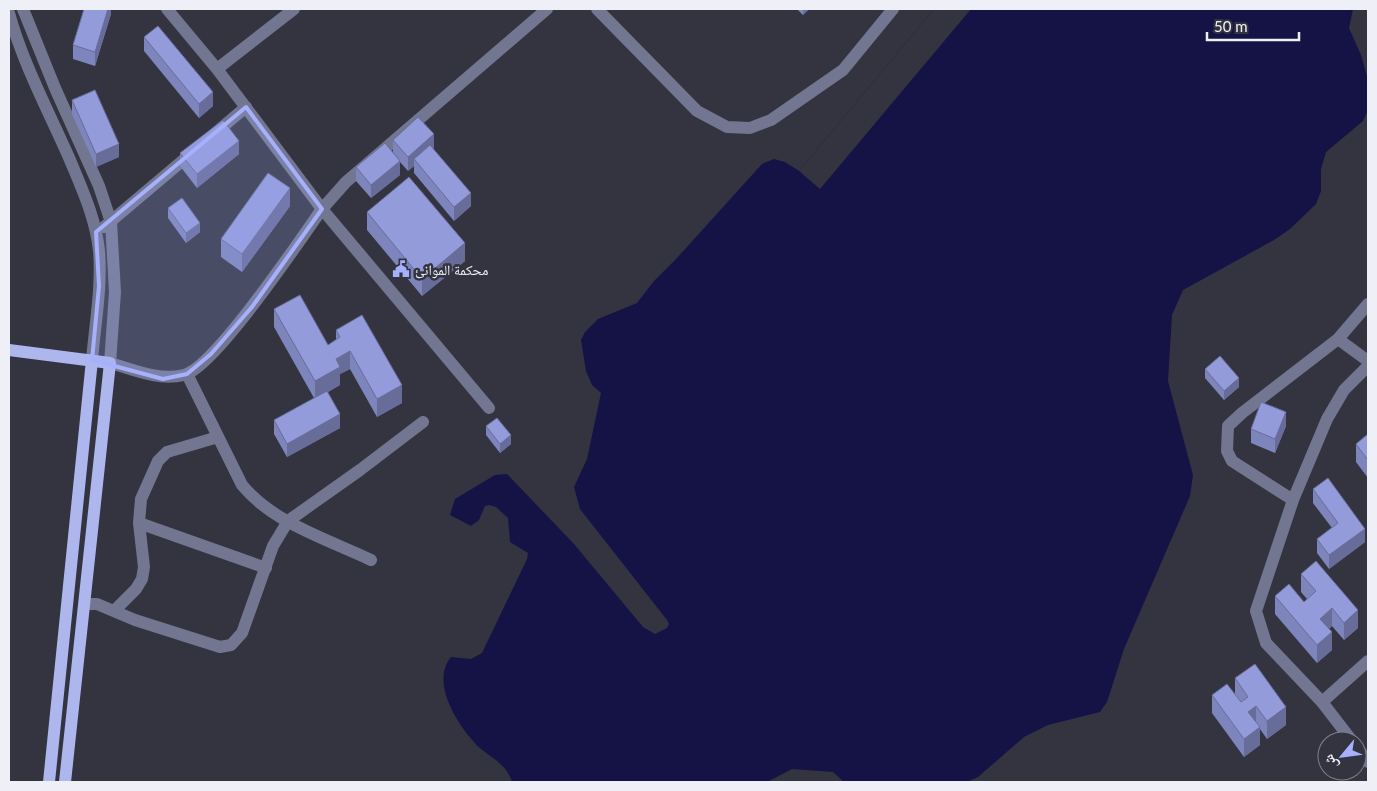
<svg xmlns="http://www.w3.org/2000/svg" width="1377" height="791" viewBox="0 0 1377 791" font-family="Lato,'Noto Naskh Arabic',sans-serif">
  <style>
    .water { fill: #151246 }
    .pier { fill: #333440 }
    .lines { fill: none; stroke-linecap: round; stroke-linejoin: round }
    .minor { stroke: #727691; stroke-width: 12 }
    .major { stroke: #aeb6ee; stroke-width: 12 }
    .wall { fill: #7e85bc }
    .shaded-wall { fill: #676c99 }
    .building { fill: #939bdb; stroke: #676c99 }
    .marked { fill: #a7b0fc; fill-opacity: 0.2; stroke: #a7b0fc; stroke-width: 4; stroke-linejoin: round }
    .labels { text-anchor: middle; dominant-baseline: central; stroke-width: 5; stroke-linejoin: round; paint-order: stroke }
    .poi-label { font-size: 14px; fill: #eff0f7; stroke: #333440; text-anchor: start }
  </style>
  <rect width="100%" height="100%" fill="#333440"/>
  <path class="water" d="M934 9H1353L1349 28 1361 55 1368 80V110L1363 121 1326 152 1321 169V191L1316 204 1290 229 1274 240 1183 290 1172 315 1168 381 1193 475 1190 496 1124 649 1107 702 1100 712 1048 725 1024 737 978 777 967 782H844L833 772 792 769 767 782H512C506 761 485 756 473 741 455 720 431 681 451 657L471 659 482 653 527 559 528 553 510 542 508 518 496 507 489 505 485 506 479 520 471 526 450 515 455 499 495 475 507 474 574 544 643 627 655 634 667 628 669 624 667 620 580 509 574 487 587 459 601 393 592 385 586 371 581 340 585 332 598 319 637 303 654 281 677 258 762 164 774 159 785 162 799 171Z"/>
  <path class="pier" d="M934 9H971L820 189 799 171Z"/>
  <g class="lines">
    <path class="minor" d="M23 9 55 88 99 186 111 222 115 292 110 363C135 370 158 381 184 375 215 367 300 240 322 209L217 69 167 9
      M597 9 697 111 727 127 750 128 771 120 843 70 893 9
      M9 13C23 64 49 112 70 160 82 189 96 219 99 251 102 287 95 324 92 360
      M217 69 294 9
      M213 135 246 107
      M104 227 194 151
      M1338 339 1368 361
      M187 374 242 485C273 523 327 539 371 560
      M489 408 322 209 346 182 547 9
      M1293 500 1232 461 1227 451 1228 426 1242 413 1338 339 1368 304
      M139 523 266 568
      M86 604H97L135 620 220 647 231 645 242 633 273 546 288 521 360 470 423 422
      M114 611 136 589 142 579 144 567 139 523 141 499 158 461 167 452 218 437
      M1322 702 1368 661
      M1352 741 1322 702 1266 643 1256 611 1293 500 1327 419 1344 390 1368 366
      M1357 747 1368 762"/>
    <path class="major" d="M9 350 110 363 65 782
      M49 782 92 360"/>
  </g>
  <path class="wall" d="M111 9V14L95 66 73 59V45Z
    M797 9H809L803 15Z
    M144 37 213 106 199 118 144 51Z
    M72 100 119 157 96 167 72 114Z
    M393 140 434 148H433L471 206 454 221 414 173V166L408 171 400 162V175L371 198 356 181V167L393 153Z
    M180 153 239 154 197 188 180 166Z
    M290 206 242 272 221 257V239Z
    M168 208 200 232 186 243 168 218Z
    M367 212 465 261 422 296 367 230Z
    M274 309 328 345 336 340V330L402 403 377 417 350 369 340 374V385L328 392 340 428 287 457 274 434V420L314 398 274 327Z
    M1205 369 1239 387 1224 400 1205 378Z
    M486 426 511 444 500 453 486 435Z
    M1286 426 1275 453 1251 443V429Z
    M1368 434V478L1356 462V444Z
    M1313 489 1365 542 1329 569 1317 553V539L1332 528 1313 503Z
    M1301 574 1358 628 1344 640 1332 626 1329 629 1332 650 1317 663 1275 614V596L1304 602 1307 599 1301 592Z
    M1235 678 1286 725 1267 739 1260 729V745L1244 757 1212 713V695H1235Z"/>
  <path class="shaded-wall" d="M108 9H111V14L95 66V52Z
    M803 9H809L803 15Z
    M213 92V106L199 118V104Z
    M434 134V148L417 163 414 159V166L408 171V157Z
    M239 141V154L197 188V174Z
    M119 144V157L96 167V154Z
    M400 161V175L371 198V185Z
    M290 188V206L242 272V254Z
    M471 193V206L454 221V207Z
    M200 223V232L186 243V233Z
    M465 243V261L422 296V279Z
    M350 351V369L340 374V385L315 399V381L336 359Z
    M1239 378V387L1224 400V391Z
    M402 385V403L377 417V399Z
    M1286 412V426L1275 453V439Z
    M340 414V428L287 457V444Z
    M511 435V444L500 453V444Z
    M1365 529V542L1329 569V555Z
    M1332 608V626L1320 636V619Z
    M1358 610V628L1344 640V623Z
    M1332 632V650L1317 663V645Z
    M1256 706V724L1248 712Z
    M1286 707V725L1267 739V721Z
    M1260 727V745L1244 757V739Z"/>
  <path class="building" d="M84 9H108L95 52 73 45Z
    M158 26 213 92 199 104 144 37Z
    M95 90 119 144 96 154 72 100Z
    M418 117 434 134 408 157 393 140Z
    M223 120 239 141 197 174 180 153Z
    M385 143 400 161 371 185 356 167Z
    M430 145 471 193 454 207 414 159Z
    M268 173 290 188 242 254 221 239Z
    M409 177 465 243 422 279 367 212Z
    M182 198 200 223 186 233 168 208Z
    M300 295 328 345 340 337 336 330 362 315 402 385 377 399 350 351 336 359 340 367 315 381 274 309Z
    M1220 356 1239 378 1224 391 1205 369Z
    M327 391 340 414 287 444 274 420Z
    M1261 402 1286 412 1275 439 1251 429Z
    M497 418 511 435 500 444 486 426Z
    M1368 434V460L1356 444Z
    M1328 478 1365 529 1329 555 1317 539 1338 523 1313 489Z
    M1316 561 1358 610 1344 623 1332 608 1320 619 1332 632 1317 645 1275 596 1289 584 1304 602 1316 591 1301 574Z
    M1255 664 1286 707 1267 721 1256 706 1248 712 1260 727 1244 739 1212 695 1227 684 1241 702 1248 697 1235 678Z"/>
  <path class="marked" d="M246 107 322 209 252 307 211 354 187 374 163 379 92 360 99 286 96 232Z"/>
  <defs>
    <g id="civic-bare" transform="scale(1.35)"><path d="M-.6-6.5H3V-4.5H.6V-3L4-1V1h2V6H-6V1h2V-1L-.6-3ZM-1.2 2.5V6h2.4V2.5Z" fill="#a7b0fc" stroke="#333440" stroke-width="2.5" paint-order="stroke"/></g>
  </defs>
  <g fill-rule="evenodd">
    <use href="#civic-bare" x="401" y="269"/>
  </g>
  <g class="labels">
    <g class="poi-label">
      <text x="415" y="269">محكمة الموانئ</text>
    </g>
  </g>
  <rect width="1377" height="791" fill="none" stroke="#eff0f7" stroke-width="20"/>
  <g transform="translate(1342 756) rotate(241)"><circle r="24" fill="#333440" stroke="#7e7f89"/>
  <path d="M0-4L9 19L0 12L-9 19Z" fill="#a7b0fc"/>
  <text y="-8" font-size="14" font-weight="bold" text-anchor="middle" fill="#eff0f7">ش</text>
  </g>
  <path d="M1207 32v8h92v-8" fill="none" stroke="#eff0f7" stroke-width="2.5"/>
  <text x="1214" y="32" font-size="15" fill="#eff0f7" stroke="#333440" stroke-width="4" paint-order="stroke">50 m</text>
</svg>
